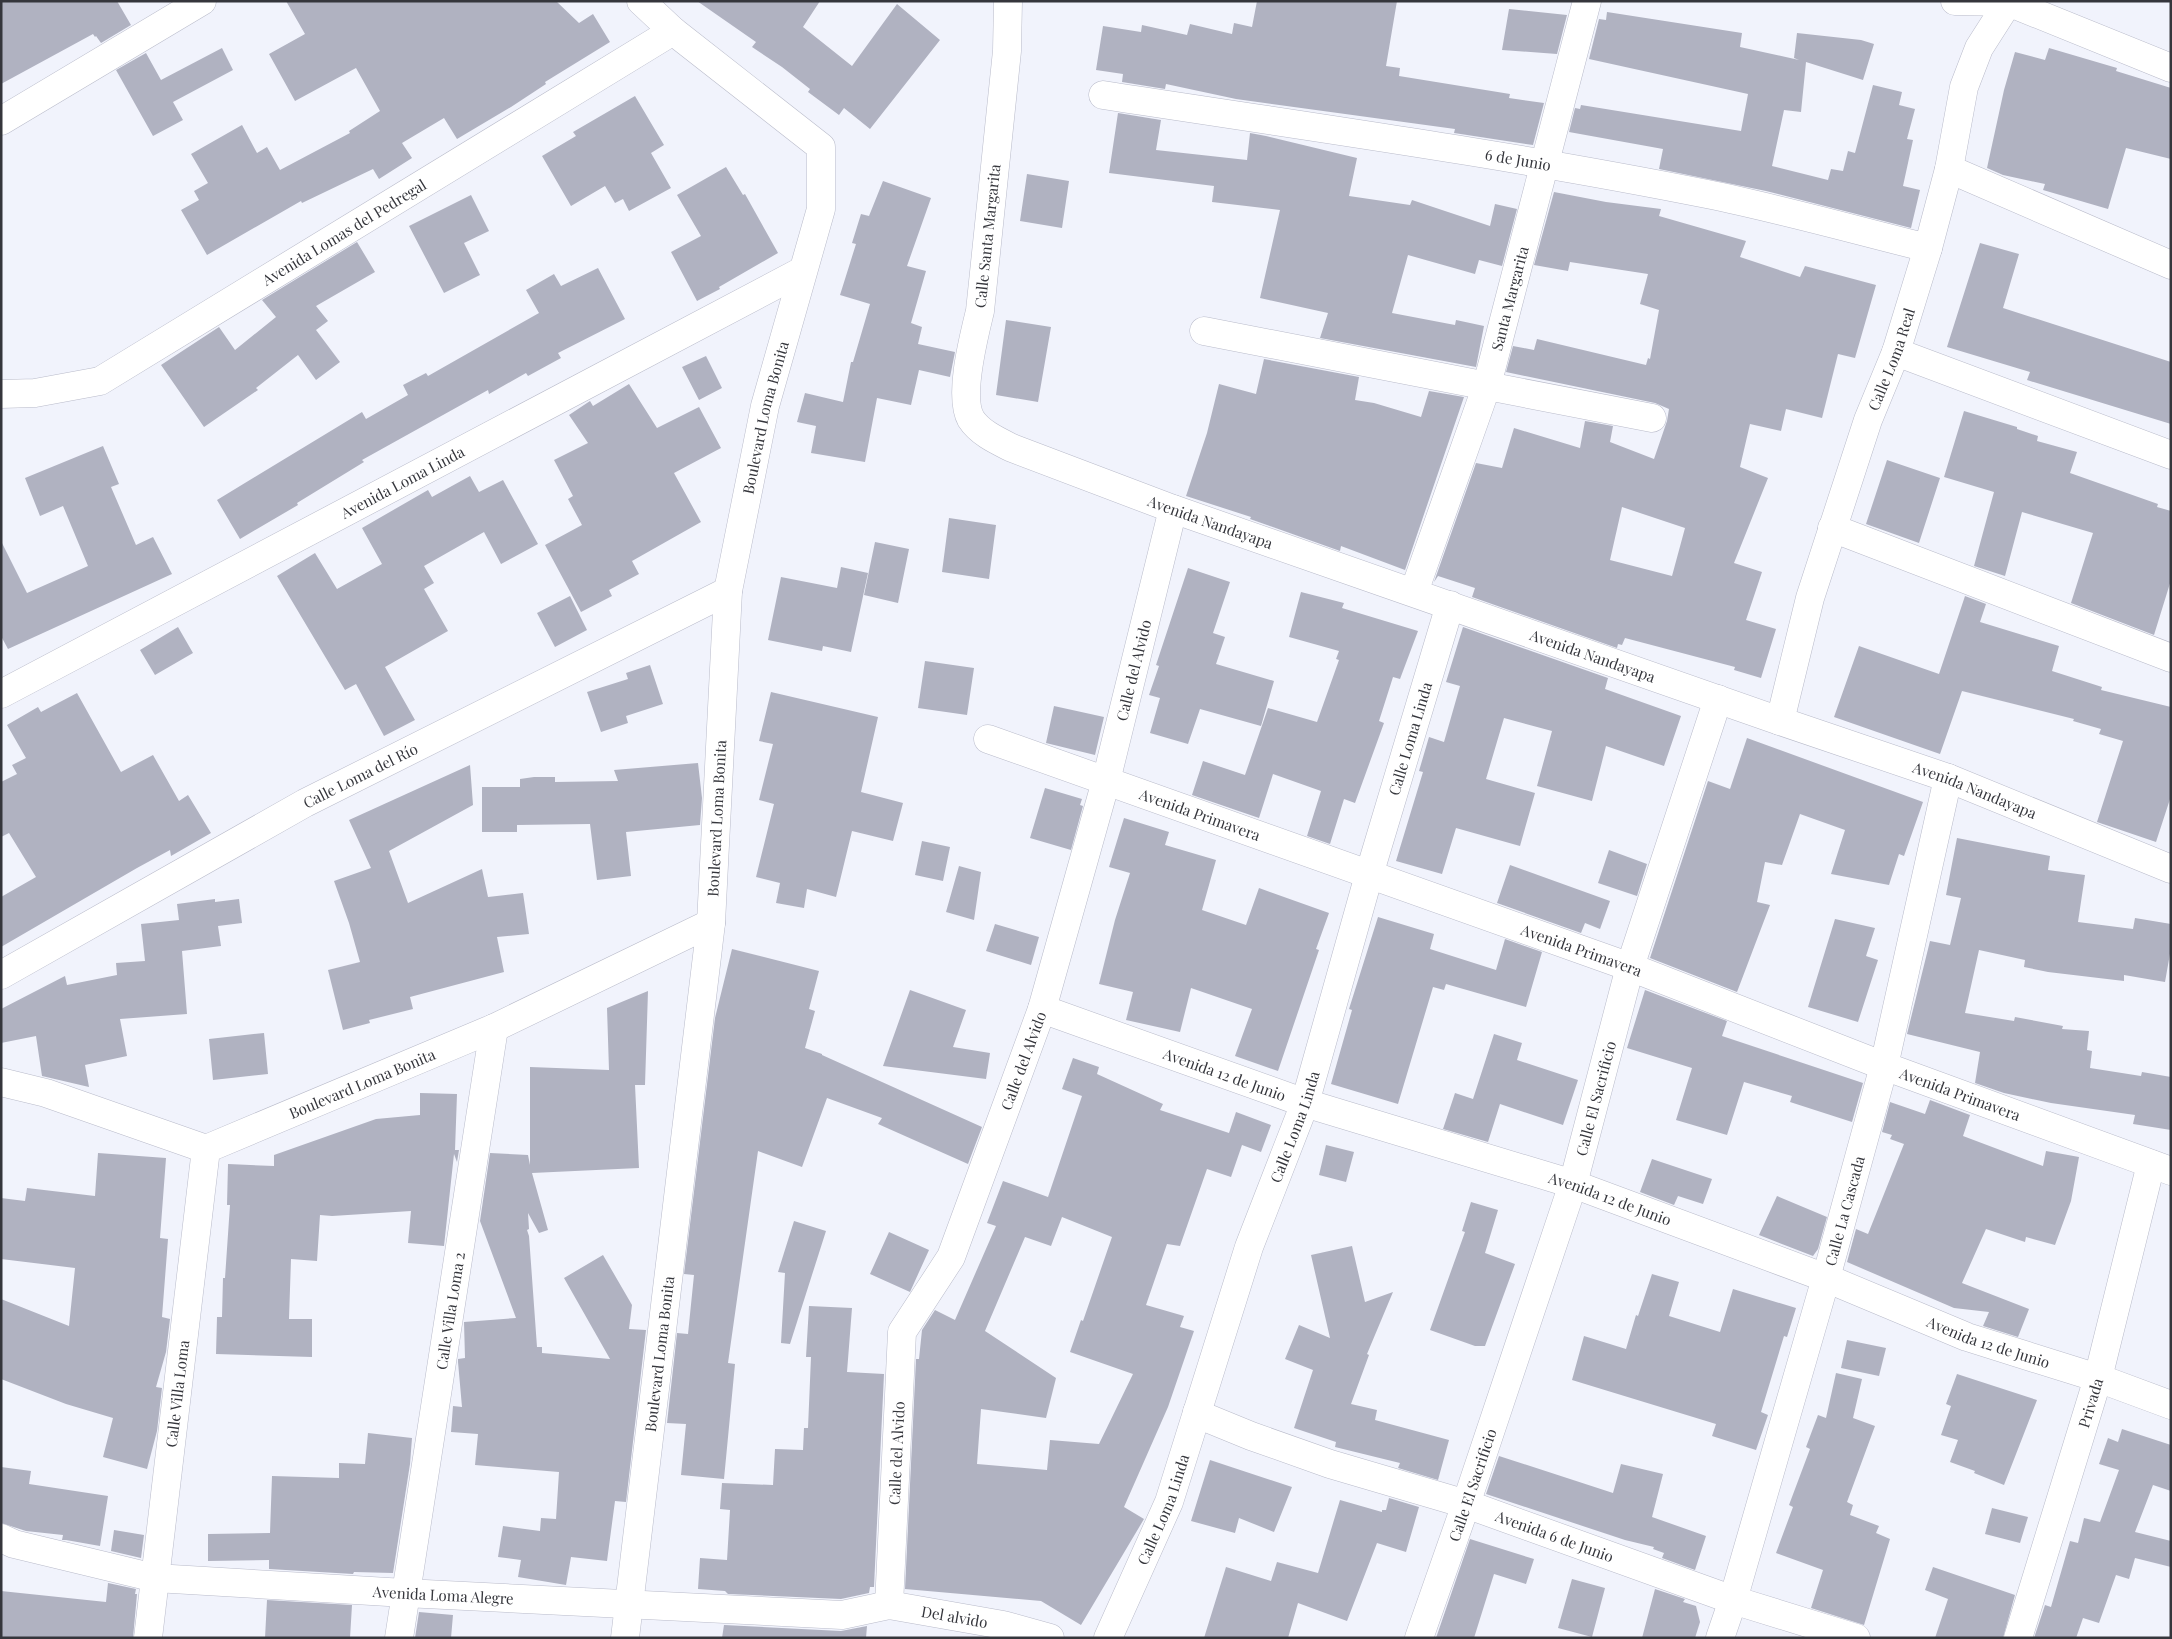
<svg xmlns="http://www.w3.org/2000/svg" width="2172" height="1639" viewBox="0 0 2172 1639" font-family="'Playfair Display',serif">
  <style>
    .building { fill: #b0b2c1; fill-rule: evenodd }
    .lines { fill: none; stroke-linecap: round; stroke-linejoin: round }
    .minor-casing { stroke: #b9bbca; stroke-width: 29 }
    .minor { stroke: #fff; stroke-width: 28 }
    .labels { text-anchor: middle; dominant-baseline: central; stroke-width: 4.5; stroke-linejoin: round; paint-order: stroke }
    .street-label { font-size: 15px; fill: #35363c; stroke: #fff }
  </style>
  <rect width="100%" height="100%" fill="#f1f3fc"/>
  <path class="building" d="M1 1H117L131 25 101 43 96 36 95 37 93 34 1 84Z
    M286 1H556L579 23 593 14 610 42 545 82 546 84 511 107 457 139 444 118 402 143 412 158 379 179 373 169 302 203 301 201 207 255 181 210 199 200 194 191 208 183 191 154 242 125 257 153 267 147 280 170 350 133 349 131 380 111 356 68 295 101 269 54 305 34Z
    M697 1H820L803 27 852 66 897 4 940 40 870 129 844 108 839 115 808 92 810 89 782 67 752 47 756 42Z
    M1257 1H1397L1386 66 1400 68 1399 76 1510 94 1509 98 1544 103 1533 145 1454 133 1455 129 1236 99 1166 84 1165 89 1122 82 1123 74 1096 70 1103 26 1141 32 1142 25 1187 35 1190 24 1232 34 1234 23 1252 27Z
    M1509 9 1567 15 1557 54 1502 50Z
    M1607 12 1742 33 1740 47 1799 60 1794 58 1797 33 1861 40 1874 44 1863 80 1806 62 1801 112 1784 110 1772 166 1828 180 1831 169 1843 171 1848 151 1855 153 1873 85 1902 92 1899 105 1915 109 1907 139 1913 140 1903 186 1920 190 1911 228 1766 191 1659 169 1663 149 1569 132 1575 108 1580 109 1581 105 1741 131 1748 94 1589 59 1599 19 1606 20Z
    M222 48 233 70 173 102 183 120 153 136 116 70 146 53 161 80Z
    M2049 48 2117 68 2116 71 2171 88V159L2126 148 2108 209 2043 190 2045 184 2003 175 1987 168 2004 90 2015 52 2045 60Z
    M635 96 664 145 651 153 671 188 629 211 623 199 615 203 605 186 571 206 542 156 576 136 573 132Z
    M1118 113 1161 120 1156 150 1247 160 1250 133 1266 136 1357 158 1349 196 1410 205 1412 200 1490 226 1495 204 1517 209 1502 266 1479 260 1475 274 1408 255 1392 313 1455 325 1456 320 1484 326 1476 367 1320 338 1328 313 1260 298 1280 210 1212 202 1214 186 1109 173Z
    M726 167 743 195 745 194 778 253 719 287 720 289 697 301 671 252 701 236 677 195Z
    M1027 174 1069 181 1062 228 1020 221Z
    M883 181 931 198 907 266 926 271 911 323 922 327 918 344 955 352 950 377 919 370 911 405 877 398 865 462 811 453 816 426 797 422 805 393 843 402 851 362H853L870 304 840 295 856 244 852 243 861 214 869 216Z
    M1554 192 1606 202 1661 209 1659 216 1746 241 1740 257 1800 277 1805 266 1876 285 1855 358 1838 354 1822 418 1786 409 1781 431 1750 424 1740 467 1768 478 1734 563 1762 572 1746 620 1776 629 1761 678 1734 670 1735 667 1625 638 1622 645 1618 644 1617 648 1472 597 1475 588 1438 576 1434 582 1476 463 1502 468 1514 428 1580 448 1585 421 1613 426 1610 442 1654 459 1667 421 1669 409 1655 403 1506 372 1513 346 1534 350 1537 339 1646 365 1648 358 1650 359 1659 310 1640 304 1648 274 1570 262 1568 271 1534 265ZM1622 507 1685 528 1672 576 1610 560Z
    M471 195 489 231 464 243 480 275 444 293 409 226Z
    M357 242 375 272 316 306 328 321 316 330 340 362 316 380 298 355 256 388 258 390 204 427 161 365 219 327 235 350 276 317 262 300Z
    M1980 243 2019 254 2003 308 2171 362V424L2027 380 2030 372 1947 347Z
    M598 268 625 319 558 353 561 358 528 376 526 373 489 394 488 390 362 460 364 462 297 503 298 505 240 539 217 500 362 412 366 419 408 395 403 385 426 373 428 376 539 313 526 290 554 274 561 286Z
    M1006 320 1051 327 1038 402 996 395Z
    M706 356 722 388 699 400 682 367Z
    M1264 359 1359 377 1355 400 1374 403 1421 417 1429 391 1464 397 1405 570 1341 546 1340 551 1250 519 1251 517 1186 496 1207 433 1219 384 1256 394Z
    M629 384 657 428 699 407 721 448 674 473 701 522 632 561 639 574 609 590 612 596 581 612 545 545 582 525 568 499 573 496 554 460 588 443 569 415 590 401 593 406Z
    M1964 411 2017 427V429L2038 436 2037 441 2077 452 2070 473 2158 504 2157 507 2171 511V580L2154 635 2071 603 2093 533 2022 512 2005 576 1974 566 1994 492 1944 477Z
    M103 446 119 484 111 487 136 545 153 537 172 574 8 649 1 636V541L27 593 88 566 63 506 40 516 25 478Z
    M1887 460 1940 478 1919 543 1866 524Z
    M470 476 479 492 503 480 538 544 501 564 484 532 424 566 434 583 424 589 448 631 385 667 415 720 384 736 356 684 345 690 277 576 315 553 337 589 382 564 362 528 428 490 432 497Z
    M949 518 996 525 989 579 942 572Z
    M875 542 909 549 898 603 864 595Z
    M841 567 868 573 851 652 823 646 822 651 768 640 781 577 837 588Z
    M1188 568 1230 582 1213 633 1225 637 1216 664 1274 681 1261 726 1200 709 1188 744 1150 733 1160 698 1149 695 1159 666 1156 665Z
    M1301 592 1344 603 1342 608 1418 631 1400 679 1393 677 1379 721 1384 723 1355 803 1344 799 1330 844 1307 836 1321 791 1273 774 1259 818 1192 795 1203 761 1245 775 1268 708 1317 722 1339 660 1336 659 1339 651 1289 637Z
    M570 596 587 630 555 647 537 613Z
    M1965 596 1986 604 1980 622 2059 646 2052 671 2102 687 2101 690 2171 707V796L2156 842 2097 822 2123 741 2099 734 2101 729 2073 721 2074 719 1962 691 1940 754 1834 717 1859 646 1939 674Z
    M178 627 193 653 155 675 140 650Z
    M1463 627 1608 678 1605 689 1681 716 1664 766 1606 746 1592 801 1537 786 1552 731 1504 718 1486 779 1535 793 1520 846 1456 828 1442 874 1396 861 1423 772 1419 771 1429 737 1444 742 1460 686 1446 682Z
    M925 661 974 668 967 715 918 708Z
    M650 665 663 704 626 716 628 723 601 732 587 692 628 679 626 673Z
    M771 692 878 717 861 792 903 803 893 841 852 831 836 897 807 889 804 908 776 903 780 883 756 877 774 804 759 800 773 744 759 741Z
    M77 693 121 772 153 755 179 801 188 795 211 833 171 856 170 850 137 868 1 947V897L36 877 9 833 1 837V782L17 774 12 765 26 758 7 725 38 707 41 712Z
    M1054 706 1104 717 1095 755 1046 743Z
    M1747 738 1923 802 1904 856 1899 854 1889 885 1831 874 1845 830 1800 814 1782 865 1765 862 1757 902 1770 905 1737 992 1650 958 1708 781 1730 789Z
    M698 763 702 798 700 825 626 832 631 876 597 880 590 824 517 825V832H482V787H520V779L534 777H555V782L618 781 614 770Z
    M470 765 473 805 389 851 408 903 482 869 488 897 523 893 529 934 497 937 504 972 410 997 413 1009 369 1020 370 1023 343 1030 328 970 360 962 349 923 334 881 371 868 349 820Z
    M1045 788 1082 799 1080 805 1083 806 1071 850 1030 838Z
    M1124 818 1169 832 1165 845 1216 860 1202 910 1246 925 1259 888 1329 913 1316 949 1319 950 1278 1071 1235 1056 1252 1009 1191 988 1180 1032 1126 1020 1133 992 1099 984 1115 920 1130 873 1109 867Z
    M1957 838 2050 856 2048 870 2085 875 2078 922 2133 929 2135 918 2171 924V948L2165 982 2124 975V981L2048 972 2024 967 2025 960 1979 950 1965 1013 2014 1021 2015 1017 2063 1026 2062 1029 2089 1031 2087 1050 2092 1051 2090 1068 2141 1076 2142 1072 2171 1077V1130L2133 1124 2135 1115 2051 1103 2004 1093 1975 1083 1980 1052 1907 1034 1930 941 1950 945 1961 898 1946 895Z
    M922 841 950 847 943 881 915 875Z
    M1609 850 1647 864 1637 896 1598 883Z
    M1510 865 1610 901 1600 929 1585 923 1581 933 1497 903Z
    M959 866 981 872 974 920 946 912Z
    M215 899V902L239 899 242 923 218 926 221 946 182 951 187 1014 120 1019 127 1056 85 1065 89 1087 42 1076 36 1036 1 1043V1009L65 976 67 985 117 975 116 963 145 961 141 924 179 920 177 904Z
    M1378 917 1434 934 1430 949 1496 970 1505 939 1542 952 1526 1007 1446 984 1444 990 1433 987 1398 1104 1331 1084 1352 1010 1349 1009Z
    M1835 919 1875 928 1866 956 1878 960 1858 1022 1808 1007Z
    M995 924 1039 937 1031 965 986 951Z
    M732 949 819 971 809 1009 815 1011 805 1048 822 1054V1055L982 1127 968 1164 878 1124 882 1118 827 1098 802 1167 758 1151 728 1363 735 1364 724 1479 681 1475 686 1424 667 1423 677 1333 688 1334 694 1275 684 1274 715 1018Z
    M910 990 966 1010 953 1047 990 1053 986 1079 883 1066Z
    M1645 990 1727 1021 1722 1036 1863 1083 1852 1122 1790 1102 1792 1096 1744 1082 1727 1135 1676 1120 1692 1068 1627 1048Z
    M648 991 645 1085H635L639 1168 532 1173 548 1230 539 1233 528 1213 529 1229 527 1230 529 1236 537 1347H542V1353L610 1359 564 1278 603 1255 632 1305 629 1329 646 1330 626 1502 615 1501 607 1561 571 1557 566 1585 518 1577 521 1560 498 1557 503 1526 540 1531 541 1518 556 1519 559 1472 475 1465 478 1434 451 1432 453 1406 462 1407 458 1362V1359L465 1358 464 1322 516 1318 480 1221 490 1153 528 1155 530 1165V1067L609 1070 607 1008Z
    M264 1033 268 1074 213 1080 209 1039Z
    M1494 1034 1522 1043 1517 1060 1578 1080 1563 1125 1500 1104 1488 1142 1443 1129 1455 1093 1473 1099Z
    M1073 1058 1099 1067 1097 1074 1163 1104 1160 1110 1229 1133 1236 1112 1271 1125 1261 1152 1242 1145 1231 1177 1207 1169 1180 1246 1167 1244 1146 1305 1184 1316 1180 1327 1194 1331 1168 1407 1124 1507 1144 1519 1081 1625 1041 1601 905 1589 916 1359H919L922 1330 935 1310 955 1320 996 1226 987 1223 1003 1181 1048 1197 1082 1096 1062 1089ZM1062 1217 1112 1237 1083 1321 1081 1320 1070 1352 1133 1374 1099 1444 1050 1440 1047 1470 977 1464 981 1409 1046 1418 1056 1378 985 1331 1025 1237 1051 1246Z
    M420 1093 457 1094 455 1150H459L457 1162 454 1154 444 1246 408 1243 411 1211 332 1216 320 1215 317 1261 291 1259 289 1319H312V1357L216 1354 217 1317H222L223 1278H225L230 1205H227L228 1164 274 1166V1155L376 1119 420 1115Z
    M1930 1100 1970 1115 1963 1136 2043 1166 2046 1151 2079 1157 2071 1201 2055 1245 2026 1237 2025 1242 1986 1229 1962 1283 2029 1309 2018 1337 1983 1326 1989 1312 1954 1308 1847 1262 1856 1229 1868 1234 1904 1144 1890 1139 1892 1135 1882 1132 1890 1102 1925 1114Z
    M1326 1145 1354 1152 1346 1182 1319 1175Z
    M98 1153 166 1158 160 1238 168 1239 162 1317 170 1319 166 1352 156 1387 162 1388 157 1431 147 1469 103 1457 113 1418 66 1404 1 1379V1299L69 1326 75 1268 1 1259V1198L25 1201 27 1188 95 1196Z
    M1652 1159 1712 1179 1703 1204 1678 1196 1674 1205 1640 1192Z
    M1777 1196 1827 1217 1818 1249 1813 1256 1759 1235Z
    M1471 1202 1498 1210 1485 1253 1515 1264 1485 1346H1475L1430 1330 1465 1232 1462 1231Z
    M794 1221 826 1231 790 1344 781 1343 785 1273 778 1272Z
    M889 1232 929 1250 910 1292 870 1274Z
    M1352 1246 1365 1302 1393 1292 1367 1354 1369 1355 1351 1404 1377 1410 1375 1420 1449 1440 1438 1480 1398 1468 1400 1463 1335 1447 1336 1442 1294 1428 1313 1370 1285 1359 1299 1325 1330 1338 1311 1255Z
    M1652 1274 1679 1282 1669 1316 1720 1332 1733 1289 1796 1308 1787 1337 1784 1336 1761 1412 1768 1415 1756 1450 1712 1436 1716 1424 1572 1380 1584 1336 1626 1349 1636 1315 1638 1316Z
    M809 1306 852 1308 847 1372 884 1374 874 1587H870L869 1593 841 1599 728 1594 725 1591 698 1589 700 1558 727 1560 730 1510 720 1509 722 1483 773 1485 775 1449 803 1450 804 1428H808L811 1357H806Z
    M1847 1340 1886 1348 1879 1376 1841 1368Z
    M1836 1373 1862 1379 1853 1418 1875 1426 1847 1502 1853 1505 1850 1515 1879 1526 1876 1533 1890 1539 1864 1625 1811 1608 1823 1570 1776 1553 1793 1507 1789 1505 1810 1449 1806 1447 1818 1415 1826 1418Z
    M1957 1374 2037 1400 2004 1485 1974 1473 1975 1471 1950 1462 1958 1440 1941 1435 1951 1406 1946 1404Z
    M2122 1429 2171 1445V1491L2153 1485 2135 1532 2171 1541V1567L2135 1558 2129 1579 2116 1575 2099 1623 2083 1618 2076 1638H2034L2045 1605 2051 1607 2070 1541 2078 1543 2084 1518 2100 1522 2119 1470 2099 1464 2108 1438 2118 1442Z
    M368 1433 412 1438 410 1464 393 1573 354 1572 353 1574 269 1569V1560L208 1561V1534L270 1533 272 1476 339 1478V1463L365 1464Z
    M1499 1456 1613 1493 1621 1464 1663 1474 1652 1517 1706 1536 1695 1570 1662 1558 1664 1553 1653 1549 1654 1547 1625 1540 1486 1494Z
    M1210 1460 1292 1487 1274 1532 1239 1518 1235 1533 1191 1521Z
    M1 1467 31 1471 29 1484 108 1496 100 1546 66 1540H62L63 1535 26 1531 1 1523Z
    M1389 1498 1419 1507 1406 1552 1377 1543 1347 1621 1298 1603 1288 1638H1204L1226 1567 1271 1581 1277 1562 1318 1573 1340 1500 1382 1512V1510H1386Z
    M1992 1508 2028 1517 2020 1543 1985 1534Z
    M114 1530 144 1535 141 1558 111 1551Z
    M1470 1539 1534 1559 1526 1584 1494 1574 1474 1638H1436Z
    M1933 1567 2015 1595 2003 1638H1935L1948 1599 1925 1590Z
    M1572 1579 1605 1588 1592 1637 1558 1628Z
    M108 1583 136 1589 135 1594H137L133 1638H1V1591L106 1602Z
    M1655 1589 1685 1599 1683 1602 1696 1606 1700 1622 1695 1638H1642Z
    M267 1600 352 1605 350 1638H265Z
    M419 1612 453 1615 451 1638H415Z
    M724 1625 841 1631 867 1626 866 1638H722Z"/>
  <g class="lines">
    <g class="minor-casing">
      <g id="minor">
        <path id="s1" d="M1008 1 1007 51 980 311C974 336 958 396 971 419 980 433 998 441 1012 448L1173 509 1780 721 1948 778 2171 869"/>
        <path d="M1955 1 2008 2 2171 68"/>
        <path id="s2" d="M1103 95C1304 126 1507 154 1707 194 1781 209 1855 230 1928 248"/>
        <path d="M1 121 202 1"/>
        <path d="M1949 169 2171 265"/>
        <path d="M1204 331 1652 418"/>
        <path d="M1896 352 2171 455"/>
        <path id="s3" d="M1 394 35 393 100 381 673 31"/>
        <path d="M1832 528 2171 658"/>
        <path id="s4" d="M1414 592 1487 385 1587 1"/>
        <path id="s5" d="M1 694 802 271"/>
        <path id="s6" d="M1780 721 1810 598 1868 420 1896 352 1928 248 1949 169 1964 87 1979 48 2009 1"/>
        <path id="s7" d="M988 739 1630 967 1884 1066 2171 1171"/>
        <path id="s8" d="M1 975 305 803 728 591"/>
        <path id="s9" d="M1042 1009 1305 1103 1573 1184 1826 1278 1967 1337 2098 1378 2171 1405"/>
        <path id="s10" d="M1 1082 46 1093 206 1149 494 1028 711 923"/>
        <path id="s11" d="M1197 1412 1207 1418 1251 1436 1330 1464 1466 1504 1733 1600 1856 1638"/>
        <path id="s12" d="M1 1538 14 1544 155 1578 405 1593 842 1615 889 1605 1003 1625 1050 1638"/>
        <path id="s13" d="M889 1605 902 1332 951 1257 1042 1009 1106 781 1173 509"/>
        <path id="s14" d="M148 1638 206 1149"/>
        <path id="s15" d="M399 1638 494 1028"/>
        <path id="s16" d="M625 1638 711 923 728 591 765 406 821 209V147L673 31 641 1"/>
        <path id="s17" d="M1108 1638 1169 1502 1249 1247 1305 1103 1369 875 1450 605"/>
        <path id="s18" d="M1419 1638 1466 1504 1573 1184 1630 967 1718 699"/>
        <path id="s19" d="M1720 1638 1733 1600 1826 1278 1884 1066 1948 778"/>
        <path id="s20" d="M2018 1638 2098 1378 2151 1164"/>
      </g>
    </g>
    <use href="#minor" class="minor"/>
  </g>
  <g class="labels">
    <g class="street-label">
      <text stroke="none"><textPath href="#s2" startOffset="420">6 de Junio</textPath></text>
      <text stroke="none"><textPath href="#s3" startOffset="386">Avenida Lomas del Pedregal</textPath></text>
      <text transform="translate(987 236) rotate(-84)">Calle Santa Margarita</text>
      <text stroke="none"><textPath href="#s4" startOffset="309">Santa Margarita</textPath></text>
      <text stroke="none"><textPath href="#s6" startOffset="379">Calle Loma Real</textPath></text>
      <text stroke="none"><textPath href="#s16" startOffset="1230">Boulevard Loma Bonita</textPath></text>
      <text stroke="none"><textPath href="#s5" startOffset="454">Avenida Loma Linda</textPath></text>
      <text stroke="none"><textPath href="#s1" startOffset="684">Avenida Nandayapa</textPath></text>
      <text stroke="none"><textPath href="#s1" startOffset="1089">Avenida Nandayapa</textPath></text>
      <text stroke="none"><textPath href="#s13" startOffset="978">Calle del Alvido</textPath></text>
      <text stroke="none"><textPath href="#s17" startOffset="950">Calle Loma Linda</textPath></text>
      <text stroke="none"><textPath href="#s8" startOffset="411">Calle Loma del Río</textPath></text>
      <text stroke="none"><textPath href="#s1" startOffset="1494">Avenida Nandayapa</textPath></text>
      <text stroke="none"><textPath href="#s7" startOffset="225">Avenida Primavera</textPath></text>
      <text stroke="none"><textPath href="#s16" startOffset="825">Boulevard Loma Bonita</textPath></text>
      <text stroke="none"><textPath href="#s7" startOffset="630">Avenida Primavera</textPath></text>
      <text stroke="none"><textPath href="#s13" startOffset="572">Calle del Alvido</textPath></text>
      <text stroke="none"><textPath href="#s9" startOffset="194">Avenida 12 de Junio</textPath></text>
      <text stroke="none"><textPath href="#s10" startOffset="385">Boulevard Loma Bonita</textPath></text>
      <text stroke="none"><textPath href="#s7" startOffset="1035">Avenida Primavera</textPath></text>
      <text stroke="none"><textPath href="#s18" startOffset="568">Calle El Sacrificio</textPath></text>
      <text stroke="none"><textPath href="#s17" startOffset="545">Calle Loma Linda</textPath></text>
      <text stroke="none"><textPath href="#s9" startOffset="599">Avenida 12 de Junio</textPath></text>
      <text stroke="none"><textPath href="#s19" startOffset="445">Calle La Cascada</textPath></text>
      <text stroke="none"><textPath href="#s15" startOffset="331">Calle Villa Loma 2</textPath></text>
      <text stroke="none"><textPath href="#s9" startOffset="1004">Avenida 12 de Junio</textPath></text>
      <text stroke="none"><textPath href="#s16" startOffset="286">Boulevard Loma Bonita</textPath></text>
      <text stroke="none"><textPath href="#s14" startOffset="246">Calle Villa Loma</textPath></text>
      <text stroke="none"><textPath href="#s20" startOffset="246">Privada</textPath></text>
      <text stroke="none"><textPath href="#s13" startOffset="152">Calle del Alvido</textPath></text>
      <text stroke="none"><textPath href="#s18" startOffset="162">Calle El Sacrificio</textPath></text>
      <text stroke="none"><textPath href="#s17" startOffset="140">Calle Loma Linda</textPath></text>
      <text stroke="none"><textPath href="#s11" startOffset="379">Avenida 6 de Junio</textPath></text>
      <text stroke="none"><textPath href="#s12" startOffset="448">Avenida Loma Alegre</textPath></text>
      <text stroke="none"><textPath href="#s12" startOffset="962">Del alvido</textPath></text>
    </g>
  </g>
  <rect width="2172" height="1639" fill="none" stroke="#35363c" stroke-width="5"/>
</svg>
